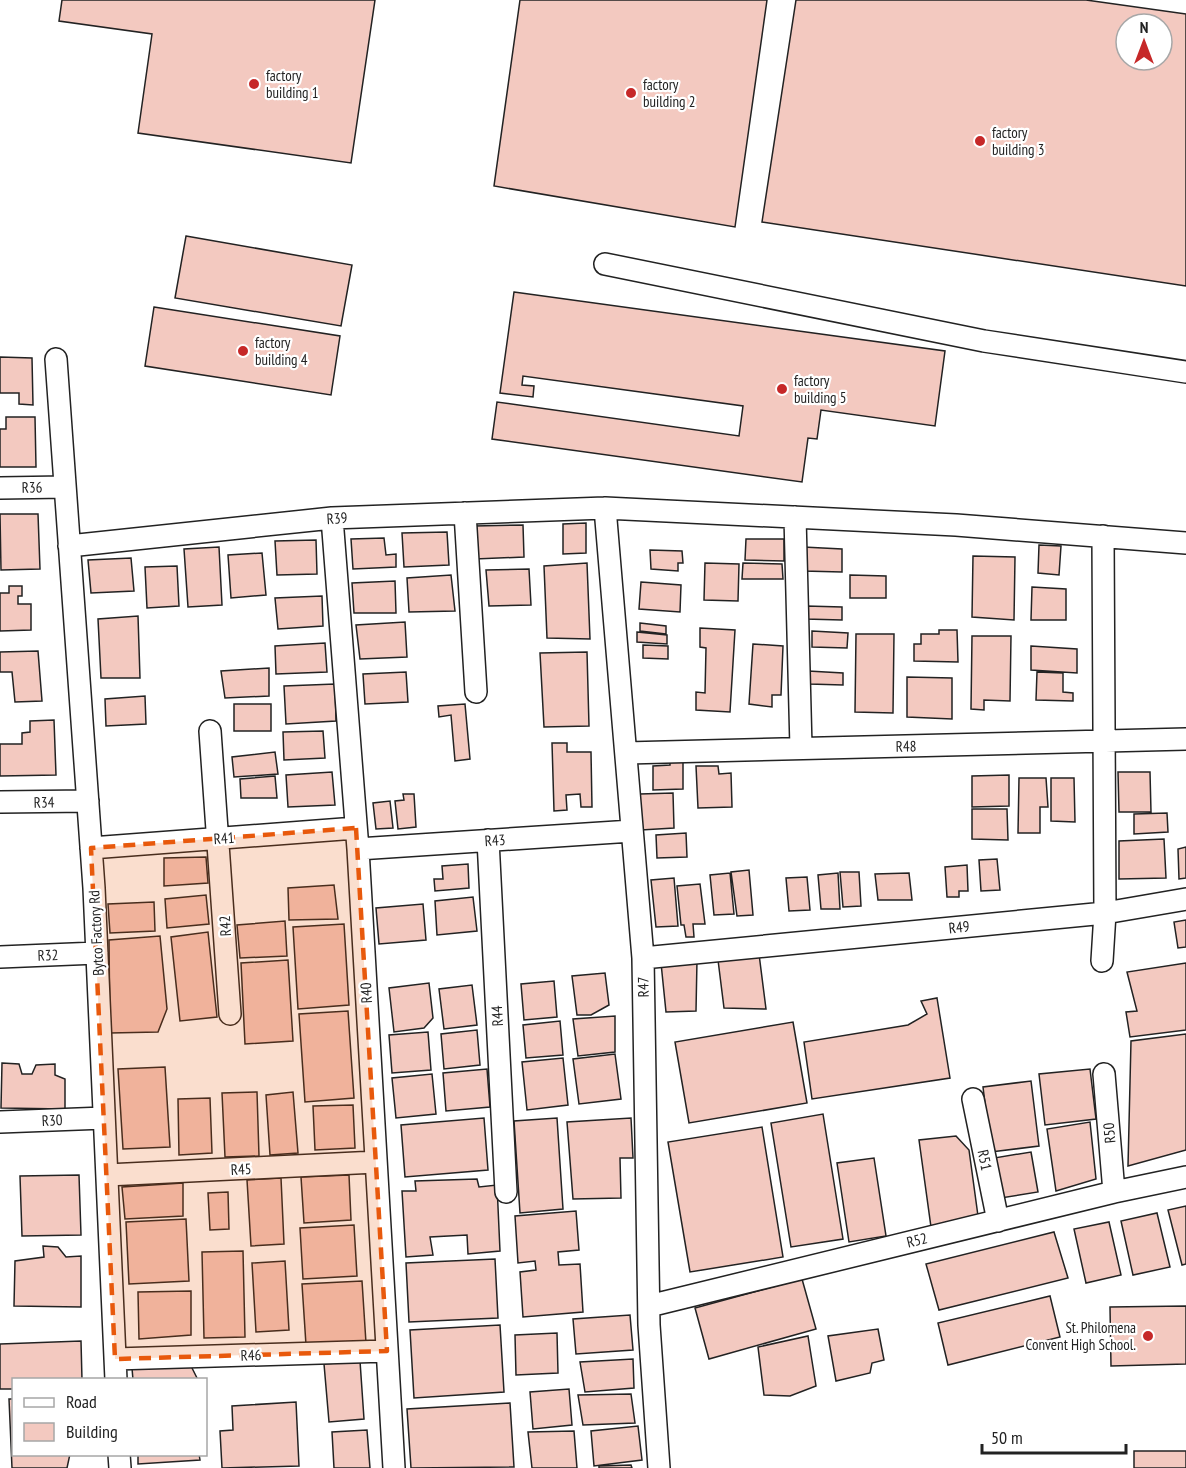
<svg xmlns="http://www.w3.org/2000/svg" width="1186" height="1468" viewBox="0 0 1186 1468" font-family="'PT Sans Narrow',sans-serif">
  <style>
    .building { fill: #f3c9c0; stroke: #222; stroke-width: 1.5; fill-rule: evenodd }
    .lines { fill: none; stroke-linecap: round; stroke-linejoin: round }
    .minor-casing { stroke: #222; stroke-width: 24 }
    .minor { stroke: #fff; stroke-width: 21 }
    .marked { fill: #e8590c; fill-opacity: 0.2; stroke: #e8590c; stroke-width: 4.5; stroke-dasharray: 12 8; stroke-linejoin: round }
    .poi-dot { fill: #c62828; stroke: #fff; stroke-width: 2 }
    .labels { text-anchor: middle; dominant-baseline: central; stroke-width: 4.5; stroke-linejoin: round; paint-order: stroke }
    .poi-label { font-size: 15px; fill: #222; stroke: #fff; text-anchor: start }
    .street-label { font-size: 15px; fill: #222; stroke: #fff }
  </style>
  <rect width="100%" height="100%" fill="#fff"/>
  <path class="building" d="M62 0H375L351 163 138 133 152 34 59 21Z
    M520 0H767L735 227 494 186Z
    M796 0H1086L1186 14V286L762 222ZM1126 24H1162V60H1126Z
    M186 236 352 265 341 326 175 298Z
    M514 292 945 351 935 426 821 410 817 439 808 438 802 482 492 439 497 402 739 436 743 406 523 376 522 385 534 386 533 397 500 393Z
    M154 307 340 336 331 395 145 366Z
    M0 357 32 358 33 405 19 404V393H0Z
    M6 417H35L36 467H0V429H6Z
    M0 514H38L40 569 1 570Z
    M586 523V553L563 554V524Z
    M523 525 524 557 475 559 474 526Z
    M447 532 449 565 404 567 402 533Z
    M384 538 386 555 396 554V567L353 569 351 539Z
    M746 539H784V561L745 560Z
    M316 540 317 574 277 575 275 541Z
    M1039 545 1061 546 1059 575 1038 573Z
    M219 547 222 605 188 607 184 549Z
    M803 547 842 549V572L803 571Z
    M650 550 682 551 683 563H678V571L651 569Z
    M262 553 266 595 231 598 228 555Z
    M973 556 1015 557 1014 620 972 617Z
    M131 558 134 591 91 593 88 560Z
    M587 563 590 639 547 638 544 566Z
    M705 563 739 564 738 601 704 600Z
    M743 563 782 564 783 579H742Z
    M177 566 179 606 147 608 145 567Z
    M529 569 531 605 489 606 486 570Z
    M451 575 455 611 409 612 407 578Z
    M850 575 886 576V598H850Z
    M395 581 396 613H354L352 583Z
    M641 582 681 585 680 612 639 609Z
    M9 586H22V596H18V604H31V630L0 631V593H9Z
    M1032 587 1066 589V620H1031Z
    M322 596 323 626 278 629 275 598Z
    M806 606 842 607V620L805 619Z
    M138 616 140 678H101L98 619Z
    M405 622 407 657 360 659 356 625Z
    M640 623 666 626V634L640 631Z
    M700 628 735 630 730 712 696 710V692L705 693 706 648 700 647Z
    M939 630H957L958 662 914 661V644H921V634H939Z
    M812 631 848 633 847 648 812 647Z
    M637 632 667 635V644L637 642Z
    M856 634H894L893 713 855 712Z
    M972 636H1011L1010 701 984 700V710L971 709Z
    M325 643 327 672 276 674 275 646Z
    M753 644 783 646 781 695H772V707L749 704Z
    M643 645 668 646V659L643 658Z
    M1031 646 1077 649V673L1031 670Z
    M38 651 42 701 15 702 12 672H0V652Z
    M587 652 589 726 544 727 540 653Z
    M269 668V696L225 698 221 671Z
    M808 671 843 673V685L809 684Z
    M406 672 408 702 365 704 363 674Z
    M1037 672 1063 673V692L1073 693V701L1036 700Z
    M907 677 952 678V719L907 717Z
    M335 684 336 721 286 724 284 686Z
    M145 696 146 724 106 726 105 699Z
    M234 704H271V731H234Z
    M465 704 470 759 455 761 451 715 439 717 438 706Z
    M54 720 56 775 0 776V744H22V733L30 732V721Z
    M323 731 325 758 284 760 283 732Z
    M552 743H567V752H591L592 807H581L580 794 566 795 567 810 554 811Z
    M275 752 278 774 234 777 232 757Z
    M670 758H683V789L653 790V766L670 765Z
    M696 766H718L719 774 731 773 732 807 698 808Z
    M332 772 335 805 288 807 286 775Z
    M1118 772H1150L1151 812H1119Z
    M1009 775V806L972 807V776Z
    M275 776 277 798H241L240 779Z
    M1019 778H1046L1048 807H1040V833H1018Z
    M1051 778H1074L1075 822 1051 821Z
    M673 793 674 828 641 830 640 794Z
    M403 794H414L416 827 398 829 395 801 404 800Z
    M390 801 393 828 376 829 373 803Z
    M972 809H1007L1008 840 972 839Z
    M1167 813 1168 832 1134 834V814Z
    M686 833 687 857 657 858 656 835Z
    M1164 839 1166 878 1119 879V841Z
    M1186 847V878L1179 879 1178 849Z
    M206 857 208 883 164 886V858Z
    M997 859 1000 890 981 891 979 860Z
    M468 864 469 888 435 891 434 879H443L442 866Z
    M967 865 968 891H959V897H947L945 867Z
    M749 870 753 915 737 916 731 872Z
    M840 872H859L861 906 843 907Z
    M730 873 734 914 714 915 710 875Z
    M838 873 840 909H821L818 875Z
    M909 873 912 900H878L875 874Z
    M807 877 810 910 789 911 786 878Z
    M674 878 678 926 656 927 651 880Z
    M700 884 705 924H693L694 937H686L684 925H681L677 886Z
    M334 885 338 919 289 920 288 888Z
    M206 895 209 924 167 928 165 899Z
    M473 897 477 931 437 935 435 901Z
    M154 902 155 931 110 933 108 904Z
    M423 904 426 940 379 944 376 908Z
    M1186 920V947L1178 948 1174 922Z
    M285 921 287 956 240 958 237 925Z
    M344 924 349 1005 298 1009 293 927Z
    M208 932 217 1017 180 1021 171 937Z
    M160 936 167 1009 158 1032 110 1033 109 940Z
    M759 954 766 1009 724 1008 718 960Z
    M288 960 293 1041 245 1044 241 963Z
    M697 960 696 1011 666 1012 661 963Z
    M1186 963V1030L1130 1037 1126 1012 1137 1011 1127 972Z
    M605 973 609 1005 591 1015H577L572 976Z
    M554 981 557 1017 524 1020 521 984Z
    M429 983 433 1018 424 1028 394 1032 389 988Z
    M472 985 477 1025 444 1029 439 989Z
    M937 998 950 1078 812 1099 804 1042 908 1025 927 1014 921 1001Z
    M348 1011 354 1098 305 1102 299 1014Z
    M615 1016V1052L578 1056 573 1019Z
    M560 1021 563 1055 526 1058 523 1025Z
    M793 1022 807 1103 689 1123 675 1042Z
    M477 1030 480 1065 444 1069 441 1034Z
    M428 1032 431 1070 392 1073 389 1035Z
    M1186 1034V1150L1128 1166 1131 1041Z
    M615 1054 621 1099 579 1104 573 1059Z
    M563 1058 568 1105 527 1110 522 1062Z
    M2 1063 19 1064 22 1074H32L36 1065 55 1064V1075L65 1079V1109L1 1108Z
    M165 1067 170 1147 123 1149 118 1069Z
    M487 1069 490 1107 446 1111 443 1073Z
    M1090 1069 1096 1119 1045 1125 1039 1074Z
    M432 1074 436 1114 396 1118 392 1078Z
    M1031 1081 1039 1146 991 1152 983 1087Z
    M257 1092 259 1156 225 1157 222 1093Z
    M293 1092 298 1153 270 1155 266 1095Z
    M210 1098 212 1153 179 1155 178 1099Z
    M353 1105 355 1148 315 1150 313 1106Z
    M823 1114 843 1239 791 1247 771 1123Z
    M484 1118 488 1170 405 1177 401 1125Z
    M557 1118 563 1209 520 1213 514 1121Z
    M631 1118 633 1158H620L621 1198 573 1199 567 1122Z
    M1090 1122 1096 1179 1056 1191 1047 1129Z
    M762 1127 783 1257 690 1272 668 1142Z
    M956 1136 969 1150 978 1216 931 1227 919 1140Z
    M1031 1152 1038 1192 1001 1198 994 1158Z
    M874 1158 886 1236 849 1242 837 1163Z
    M79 1175 81 1235 22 1236 20 1176Z
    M349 1175 351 1220 304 1223 301 1177Z
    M281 1178 284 1244 251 1246 247 1180Z
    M477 1179 479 1187 497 1185 500 1251 468 1254 467 1235 430 1237 433 1255 406 1257 402 1191H416L415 1181Z
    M183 1183V1216L125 1219 122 1187Z
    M228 1192 229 1229 210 1230 208 1193Z
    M1186 1206V1264L1182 1265 1168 1210Z
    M576 1211 579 1250 558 1252 559 1265 580 1264 583 1312 523 1317 520 1272 536 1270 535 1261 518 1263 515 1216Z
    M1157 1213 1170 1267 1133 1275 1121 1221Z
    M186 1219 189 1281 129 1284 126 1222Z
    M1109 1222 1121 1275 1086 1283 1074 1229Z
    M354 1225 357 1276 303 1279 300 1228Z
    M1054 1232 1068 1278 939 1310 926 1264Z
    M43 1246 58 1247 66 1257 81 1256V1307L14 1306 15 1261 44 1257Z
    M243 1251 245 1337 204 1338 202 1252Z
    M495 1259 498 1318 409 1322 406 1263Z
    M285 1261 289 1330 256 1332 252 1263Z
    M802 1279 816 1329 709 1359 695 1308Z
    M362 1281 366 1343 306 1345 302 1284Z
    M191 1291V1335L139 1339 138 1292Z
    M1050 1296 1060 1337 948 1365 938 1323Z
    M1186 1306V1364L1111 1366 1110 1307Z
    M630 1315 633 1350 576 1354 573 1319Z
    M500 1325 504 1392 414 1398 410 1330Z
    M878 1329 884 1360 872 1363 870 1373 836 1381 828 1336Z
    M557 1333 558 1373 516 1375 515 1335Z
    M808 1336 816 1386 790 1396 764 1395 758 1347Z
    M81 1341 82 1380H14V1389H0V1344Z
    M633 1359 634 1388 585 1392 580 1362Z
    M360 1361 364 1419 329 1422 324 1364Z
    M191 1366 198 1380H133L132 1368Z
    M569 1389 572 1425 533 1429 530 1392Z
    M631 1394 635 1423 583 1425 578 1395Z
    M9 1399H14V1454H70L67 1468H12Z
    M296 1402 299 1466 222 1468 220 1431 233 1430 232 1406Z
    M510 1403 514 1467 411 1468 407 1409Z
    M638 1426 642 1460 594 1466 591 1431Z
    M367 1430 370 1468H334L332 1432Z
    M574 1431 577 1468H532L528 1432Z
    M1134 1451H1186V1468H1134Z
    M138 1454H199L200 1460 138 1464Z
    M631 1465 632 1468H599V1466Z"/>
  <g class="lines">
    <g class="minor-casing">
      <path id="minor" d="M605 264 984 341 1186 372
        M56 359 94 888 116 1380
        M0 488 65 487
        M605 508 643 958 649 1325 659 1468
        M465 513 476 692
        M795 517 801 748
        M332 518 358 849 394 1468
        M69 546 332 518 605 508 956 525 1186 543
        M210 731 230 1014
        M626 753 1186 739
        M0 802 88 801
        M488 840 506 1192
        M91 848 356 828
        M358 849 632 831
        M0 957 97 953
        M643 958 1105 913 1103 536
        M1102 961 1105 913 1186 899
        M1104 1074 1114 1192
        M973 1099 998 1221
        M0 1122 104 1118
        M107 1175 376 1162
        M649 1306 1114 1192 1186 1177
        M115 1359 387 1351
        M119 1454 120 1468"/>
    </g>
    <use href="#minor" class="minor"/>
  </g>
  <path class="marked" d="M356 828 387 1351 115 1359 91 848Z"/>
  <g class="poi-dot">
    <circle cx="254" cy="84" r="6"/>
    <circle cx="631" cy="93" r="6"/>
    <circle cx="980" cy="141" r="6"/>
    <circle cx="243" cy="351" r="6"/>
    <circle cx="782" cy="389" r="6"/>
    <circle cx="1148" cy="1336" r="6"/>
  </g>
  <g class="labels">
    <g class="poi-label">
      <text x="266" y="75">factory<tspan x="266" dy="17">building 1</tspan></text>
      <text x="643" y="84">factory<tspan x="643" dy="17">building 2</tspan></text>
      <text x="992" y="132">factory<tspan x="992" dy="17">building 3</tspan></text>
      <text x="255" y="342">factory<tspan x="255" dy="17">building 4</tspan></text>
      <text x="794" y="380">factory<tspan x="794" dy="17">building 5</tspan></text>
      <text x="1136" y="1327" text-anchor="end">St. Philomena<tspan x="1136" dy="17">Convent High School.</tspan></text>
    </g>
    <g class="street-label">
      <text transform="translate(32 487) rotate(-1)">R36</text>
      <text transform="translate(337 518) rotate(-4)">R39</text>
      <text transform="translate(906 746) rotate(-1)">R48</text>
      <text transform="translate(44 802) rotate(-1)">R34</text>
      <text transform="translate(224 838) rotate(-4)">R41</text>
      <text transform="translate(495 840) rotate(-4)">R43</text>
      <text transform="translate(225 926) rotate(-93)">R42</text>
      <text transform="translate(959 927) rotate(-6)">R49</text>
      <text transform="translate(96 933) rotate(-93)">Bytco Factory Rd</text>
      <text transform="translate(48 955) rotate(-2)">R32</text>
      <text transform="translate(643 987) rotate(-91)">R47</text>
      <text transform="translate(366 993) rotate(-93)">R40</text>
      <text transform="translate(497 1016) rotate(-93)">R44</text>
      <text transform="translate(52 1120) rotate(-3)">R30</text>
      <text transform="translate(1109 1133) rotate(-95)">R50</text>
      <text transform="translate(985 1160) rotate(78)">R51</text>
      <text transform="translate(241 1169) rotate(-3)">R45</text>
      <text transform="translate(917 1240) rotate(-14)">R52</text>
      <text transform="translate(251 1355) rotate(-2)">R46</text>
    </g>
  </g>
  <rect x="12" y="1378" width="195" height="78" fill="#ffffff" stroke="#a7a7a7" stroke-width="1.5"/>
  <rect x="24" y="1398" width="30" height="9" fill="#ffffff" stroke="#a7a7a7" stroke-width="1.5"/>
  <text x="66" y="1408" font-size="18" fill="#222222">Road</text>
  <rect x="24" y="1423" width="30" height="18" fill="#f3c9c0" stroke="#a7a7a7" stroke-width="1.5"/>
  <text x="66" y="1438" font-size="18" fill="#222222">Building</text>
  <g transform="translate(1144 42)"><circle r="28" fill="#ffffff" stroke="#a7a7a7" stroke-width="1.5"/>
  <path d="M0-4.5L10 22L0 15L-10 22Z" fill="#c62828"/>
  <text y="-9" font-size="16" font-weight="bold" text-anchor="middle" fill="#222222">N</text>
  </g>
  <path d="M982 1444v9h144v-9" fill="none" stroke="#222222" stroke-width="3"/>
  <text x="991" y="1444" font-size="18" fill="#222222" stroke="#ffffff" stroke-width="4.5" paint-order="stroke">50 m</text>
</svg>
